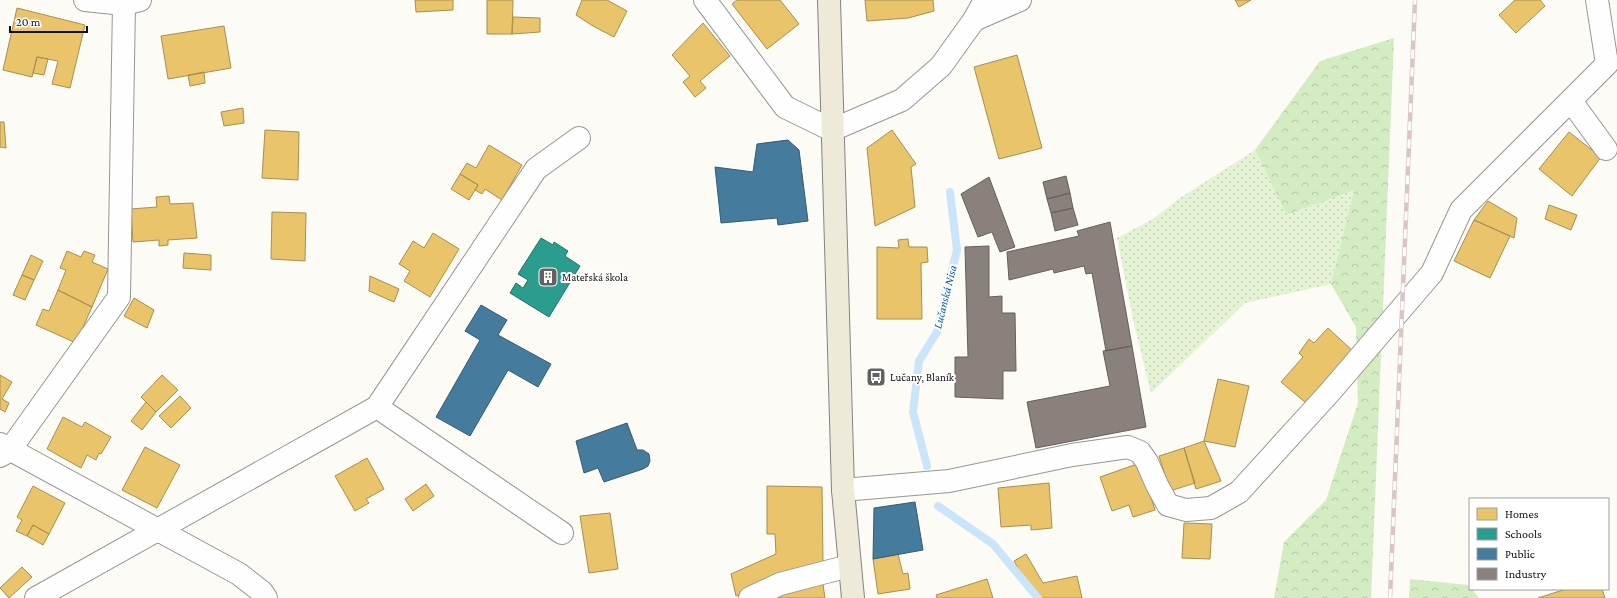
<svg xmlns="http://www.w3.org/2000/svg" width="1617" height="598" viewBox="0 0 1617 598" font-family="'Crimson Pro',serif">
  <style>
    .grass { fill: url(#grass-dots) }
    .forest { fill: url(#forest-crowns) }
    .homes { fill: #e9c46a; stroke: #a88e4f }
    .schools { fill: #2a9d8f; stroke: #227369 }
    .public { fill: #457b9d; stroke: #355b73 }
    .industry { fill: #8a817c; stroke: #655f5c }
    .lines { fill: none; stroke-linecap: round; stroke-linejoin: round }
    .stream { stroke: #cae5f9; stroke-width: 8 }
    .minor-casing { stroke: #969694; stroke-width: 24 }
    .tertiary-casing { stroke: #969694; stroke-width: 24 }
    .primary-casing { stroke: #848381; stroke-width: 24 }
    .minor { stroke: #fffefe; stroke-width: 22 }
    .tertiary { stroke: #fffefe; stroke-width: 22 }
    .primary { stroke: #eeeada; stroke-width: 22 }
    .rail-casing { stroke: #dac5c4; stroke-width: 4.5 }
    .rail { stroke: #fff; stroke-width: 3; stroke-dasharray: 9; stroke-linecap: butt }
    .labels { text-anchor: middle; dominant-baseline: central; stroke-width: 4; stroke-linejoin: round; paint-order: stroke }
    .poi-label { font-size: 11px; fill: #101010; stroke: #fff; text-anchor: start }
    .water-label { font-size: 12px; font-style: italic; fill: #0f60ac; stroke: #fff }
  </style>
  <defs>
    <pattern id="grass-dots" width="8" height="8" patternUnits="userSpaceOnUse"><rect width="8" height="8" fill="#e4f3d4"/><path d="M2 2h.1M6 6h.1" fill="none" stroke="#c3cfb5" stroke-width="1.8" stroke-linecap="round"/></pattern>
    <pattern id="forest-crowns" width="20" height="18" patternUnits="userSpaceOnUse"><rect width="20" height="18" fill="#d4ecc2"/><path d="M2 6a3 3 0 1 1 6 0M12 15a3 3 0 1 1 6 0" fill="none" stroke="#b5c9a6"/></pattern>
  </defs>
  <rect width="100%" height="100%" fill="#fcfbf6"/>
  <path class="grass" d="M1255 150 1288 215 1354 189 1331 284 1245 303 1151 393 1134 324 1117 238 1153 219 1180 198Z"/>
  <path class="forest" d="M1394 38 1371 598H1274L1284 542 1326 500 1358 403 1356 327 1331 284 1354 190 1287 215 1255 150 1320 61Z
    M1410 579 1468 585 1470 589H1472L1479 598H1409Z"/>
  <path class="homes" d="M415 0H453V10L416 12Z
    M487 0H513L512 34H487Z
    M582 0H607L627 11 614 37 593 26 576 15Z
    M737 0H780L799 24 767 49 732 4Z
    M865 0H933L934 11 908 18 867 21Z
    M1235 0H1251L1239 7Z
    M1515 0H1540L1545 6 1516 33 1499 15Z
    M17 8 85 25 70 88 52 84 58 61 37 57 32 77 3 70Z
    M513 17 540 18V32L512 34Z
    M703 23 730 56 700 81 706 88 695 97 683 82 690 76 672 55Z
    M224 26 231 68 168 79 161 36Z
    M1017 55 1042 148 999 159 974 67Z
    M37 57 48 59 44 75 33 73Z
    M204 72 205 83 190 86 188 75Z
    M243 108 244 123 224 126 221 112Z
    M0 122H4L6 148 0 147Z
    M265 130 299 132 298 180 262 178Z
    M892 130 916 164 911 167 915 207 875 226 867 148Z
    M1569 132 1601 157 1572 196 1539 169Z
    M489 145 522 165 502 200 485 189 482 194 475 190 478 185 460 174 467 163 476 168Z
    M460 174 478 185 469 200 451 189Z
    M169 196 170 204 193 203 197 238 168 240V245L159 246V240L133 242 131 209 157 207 156 197Z
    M1488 201 1517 218 1514 238 1474 220Z
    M1549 205 1577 215 1571 230 1545 219Z
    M272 212 306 213 305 261 271 259Z
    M1474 220 1510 236 1490 278 1454 261Z
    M433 233 459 249 430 297 404 281 410 271 399 264 413 241 424 248Z
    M908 239 909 247H927L928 262 921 263 922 319H877V247L899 248 898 240Z
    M67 251 81 257 84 251 95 255 92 262 108 269 92 307 58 290 66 270 60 268Z
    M184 253 211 255V270L183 268Z
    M31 255 43 261 34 280 22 275Z
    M22 275 34 280 25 300 13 295Z
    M370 276 399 289 394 302 369 291Z
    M58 290 92 307 76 343 36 325 43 309 49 311Z
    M134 298 154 310 147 328 124 316Z
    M1328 328 1354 352 1306 403 1281 382 1303 357 1299 353 1309 339 1314 343Z
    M0 375 12 382 2 399 9 403 5 412 0 409Z
    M162 375 178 390 156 412 141 397Z
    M1218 379 1249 386 1235 447 1204 441Z
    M180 396 191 408 171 428 159 416Z
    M146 402 156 412 142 430 131 421Z
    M63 417 82 427 85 422 111 437 101 454 99 453 96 460 87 455 81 468 47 449Z
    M1204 441 1221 481 1196 489 1184 448Z
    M145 447 180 465 157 508 122 490Z
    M1184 448 1195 483 1170 491 1159 456Z
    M367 458 384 489 366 499 369 503 355 511 335 476Z
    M1140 463 1155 510 1133 517 1129 505 1112 511 1100 477Z
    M1049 483 1052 528 1031 530V525L1001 527 998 488Z
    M426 484 434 496 413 511 405 499Z
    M33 486 65 503 49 534 33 525 27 536 16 531 22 520 17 517Z
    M767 486 822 487 823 563 776 577 736 596 731 574 776 554 775 534H767Z
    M610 513 618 569 589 573 580 516Z
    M1184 523 1212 524 1210 559 1182 558Z
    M33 525 49 534 43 545 27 536Z
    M898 554 903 574 908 573 910 589 878 594 873 559Z
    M1026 554 1043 583 1077 576 1082 598H1035L1014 561Z
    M22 567 32 577 9 598 0 588Z
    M822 578 825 598H770Z
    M987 579 993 598H937L936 595Z
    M1566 589H1602L1605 598H1538Z"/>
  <path class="schools" d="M541 238 553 245 554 242 568 251 565 256 580 266 549 317 510 293 516 283 523 288 528 280 518 274Z"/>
  <path class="public" d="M788 140 799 150 808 221 778 225 777 218 721 223 715 167 753 172 757 144Z
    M481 305 507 320 498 335 551 364 538 387 508 370 470 436 436 417 480 340 465 331Z
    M627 423 637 450H643L649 454 650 461 648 466 643 469 604 482 598 468 584 473 576 441Z
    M915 502 923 550 873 559 874 508Z"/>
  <path class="industry" d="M1066 176 1070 193 1047 199 1043 182Z
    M989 177 1015 247 1000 252 992 232 978 237 961 194Z
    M1070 193 1073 208 1051 213 1047 199Z
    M1073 208 1078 225 1055 231 1051 213Z
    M1110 222 1132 346 1106 351 1092 273 1086 274 1084 266 1054 273 1053 269 1009 280 1007 252 1079 236 1077 231Z
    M989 246V297L1002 296V313H1015L1016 371H1003V399L955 397V357H968L965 247Z
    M1132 346 1146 427 1036 448 1027 402 1110 386 1103 351Z"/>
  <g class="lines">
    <path class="stream" d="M927 466 913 412 919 361 937 332 957 250 950 192
      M938 506 993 544 1038 598"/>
    <g class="minor-casing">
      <path id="minor" d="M974 20 1020 0
        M1571 101 1606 149
        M377 407 562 533
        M0 444 239 574 262 592 266 598
        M0 456 9 451 119 297 124 4
        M843 490 949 481 1072 455 1128 447 1140 452 1147 462 1157 485 1168 505 1186 510 1211 508 1239 492 1330 392 1432 273 1461 210 1607 64 1597 0
        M36 598 377 407 536 169 579 138
        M750 598 780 584 849 566"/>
    </g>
    <g class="tertiary-casing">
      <path id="tertiary" d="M85 0 124 4 140 0
        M705 0 785 107 832 130 902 100 941 66 974 20 985 0"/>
    </g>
    <g class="primary-casing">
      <path id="primary" d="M829 0 843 490 853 598"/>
    </g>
    <use href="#minor" class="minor"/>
    <use href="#tertiary" class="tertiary"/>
    <use href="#primary" class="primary"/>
    <g class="rail-casing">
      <path id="rail" d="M1390 598 1415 0"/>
    </g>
    <use href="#rail" class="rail"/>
  </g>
  <defs>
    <g id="building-square" transform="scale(1)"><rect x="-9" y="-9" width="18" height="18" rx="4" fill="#636260" stroke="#fff"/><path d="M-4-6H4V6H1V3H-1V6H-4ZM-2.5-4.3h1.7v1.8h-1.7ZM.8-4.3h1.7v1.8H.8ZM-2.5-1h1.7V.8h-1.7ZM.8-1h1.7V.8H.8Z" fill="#fff"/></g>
    <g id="bus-square" transform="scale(1)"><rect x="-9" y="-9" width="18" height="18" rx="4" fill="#636260" stroke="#fff"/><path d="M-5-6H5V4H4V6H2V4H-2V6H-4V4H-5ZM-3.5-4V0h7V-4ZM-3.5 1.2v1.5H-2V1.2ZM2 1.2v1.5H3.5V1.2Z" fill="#fff"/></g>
  </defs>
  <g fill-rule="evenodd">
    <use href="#building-square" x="548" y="277"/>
    <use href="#bus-square" x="876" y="377"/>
  </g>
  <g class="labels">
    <g class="poi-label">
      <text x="562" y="277">Mateřská škola</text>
      <text x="890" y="377">Lučany, Blaník</text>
    </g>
    <g class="water-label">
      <text transform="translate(945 297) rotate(-76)">Lučanská Nisa</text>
    </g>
  </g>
  <rect x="1469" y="498" width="140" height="92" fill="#ffffff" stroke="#9f9f9f"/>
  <rect x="1477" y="508" width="20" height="12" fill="#e9c46a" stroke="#9f9f9f"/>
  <text x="1505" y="518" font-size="12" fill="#101010">Homes</text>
  <rect x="1477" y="528" width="20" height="12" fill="#2a9d8f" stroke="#9f9f9f"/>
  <text x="1505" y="538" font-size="12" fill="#101010">Schools</text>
  <rect x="1477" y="548" width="20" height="12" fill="#457b9d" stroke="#9f9f9f"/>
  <text x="1505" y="558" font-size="12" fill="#101010">Public</text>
  <rect x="1477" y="568" width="20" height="12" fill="#8a817c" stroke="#9f9f9f"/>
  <text x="1505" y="578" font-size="12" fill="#101010">Industry</text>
  <path d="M10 26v6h77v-6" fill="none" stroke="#101010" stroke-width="2"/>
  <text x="16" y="26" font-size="12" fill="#101010" stroke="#ffffff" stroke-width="3" paint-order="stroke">20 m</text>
</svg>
